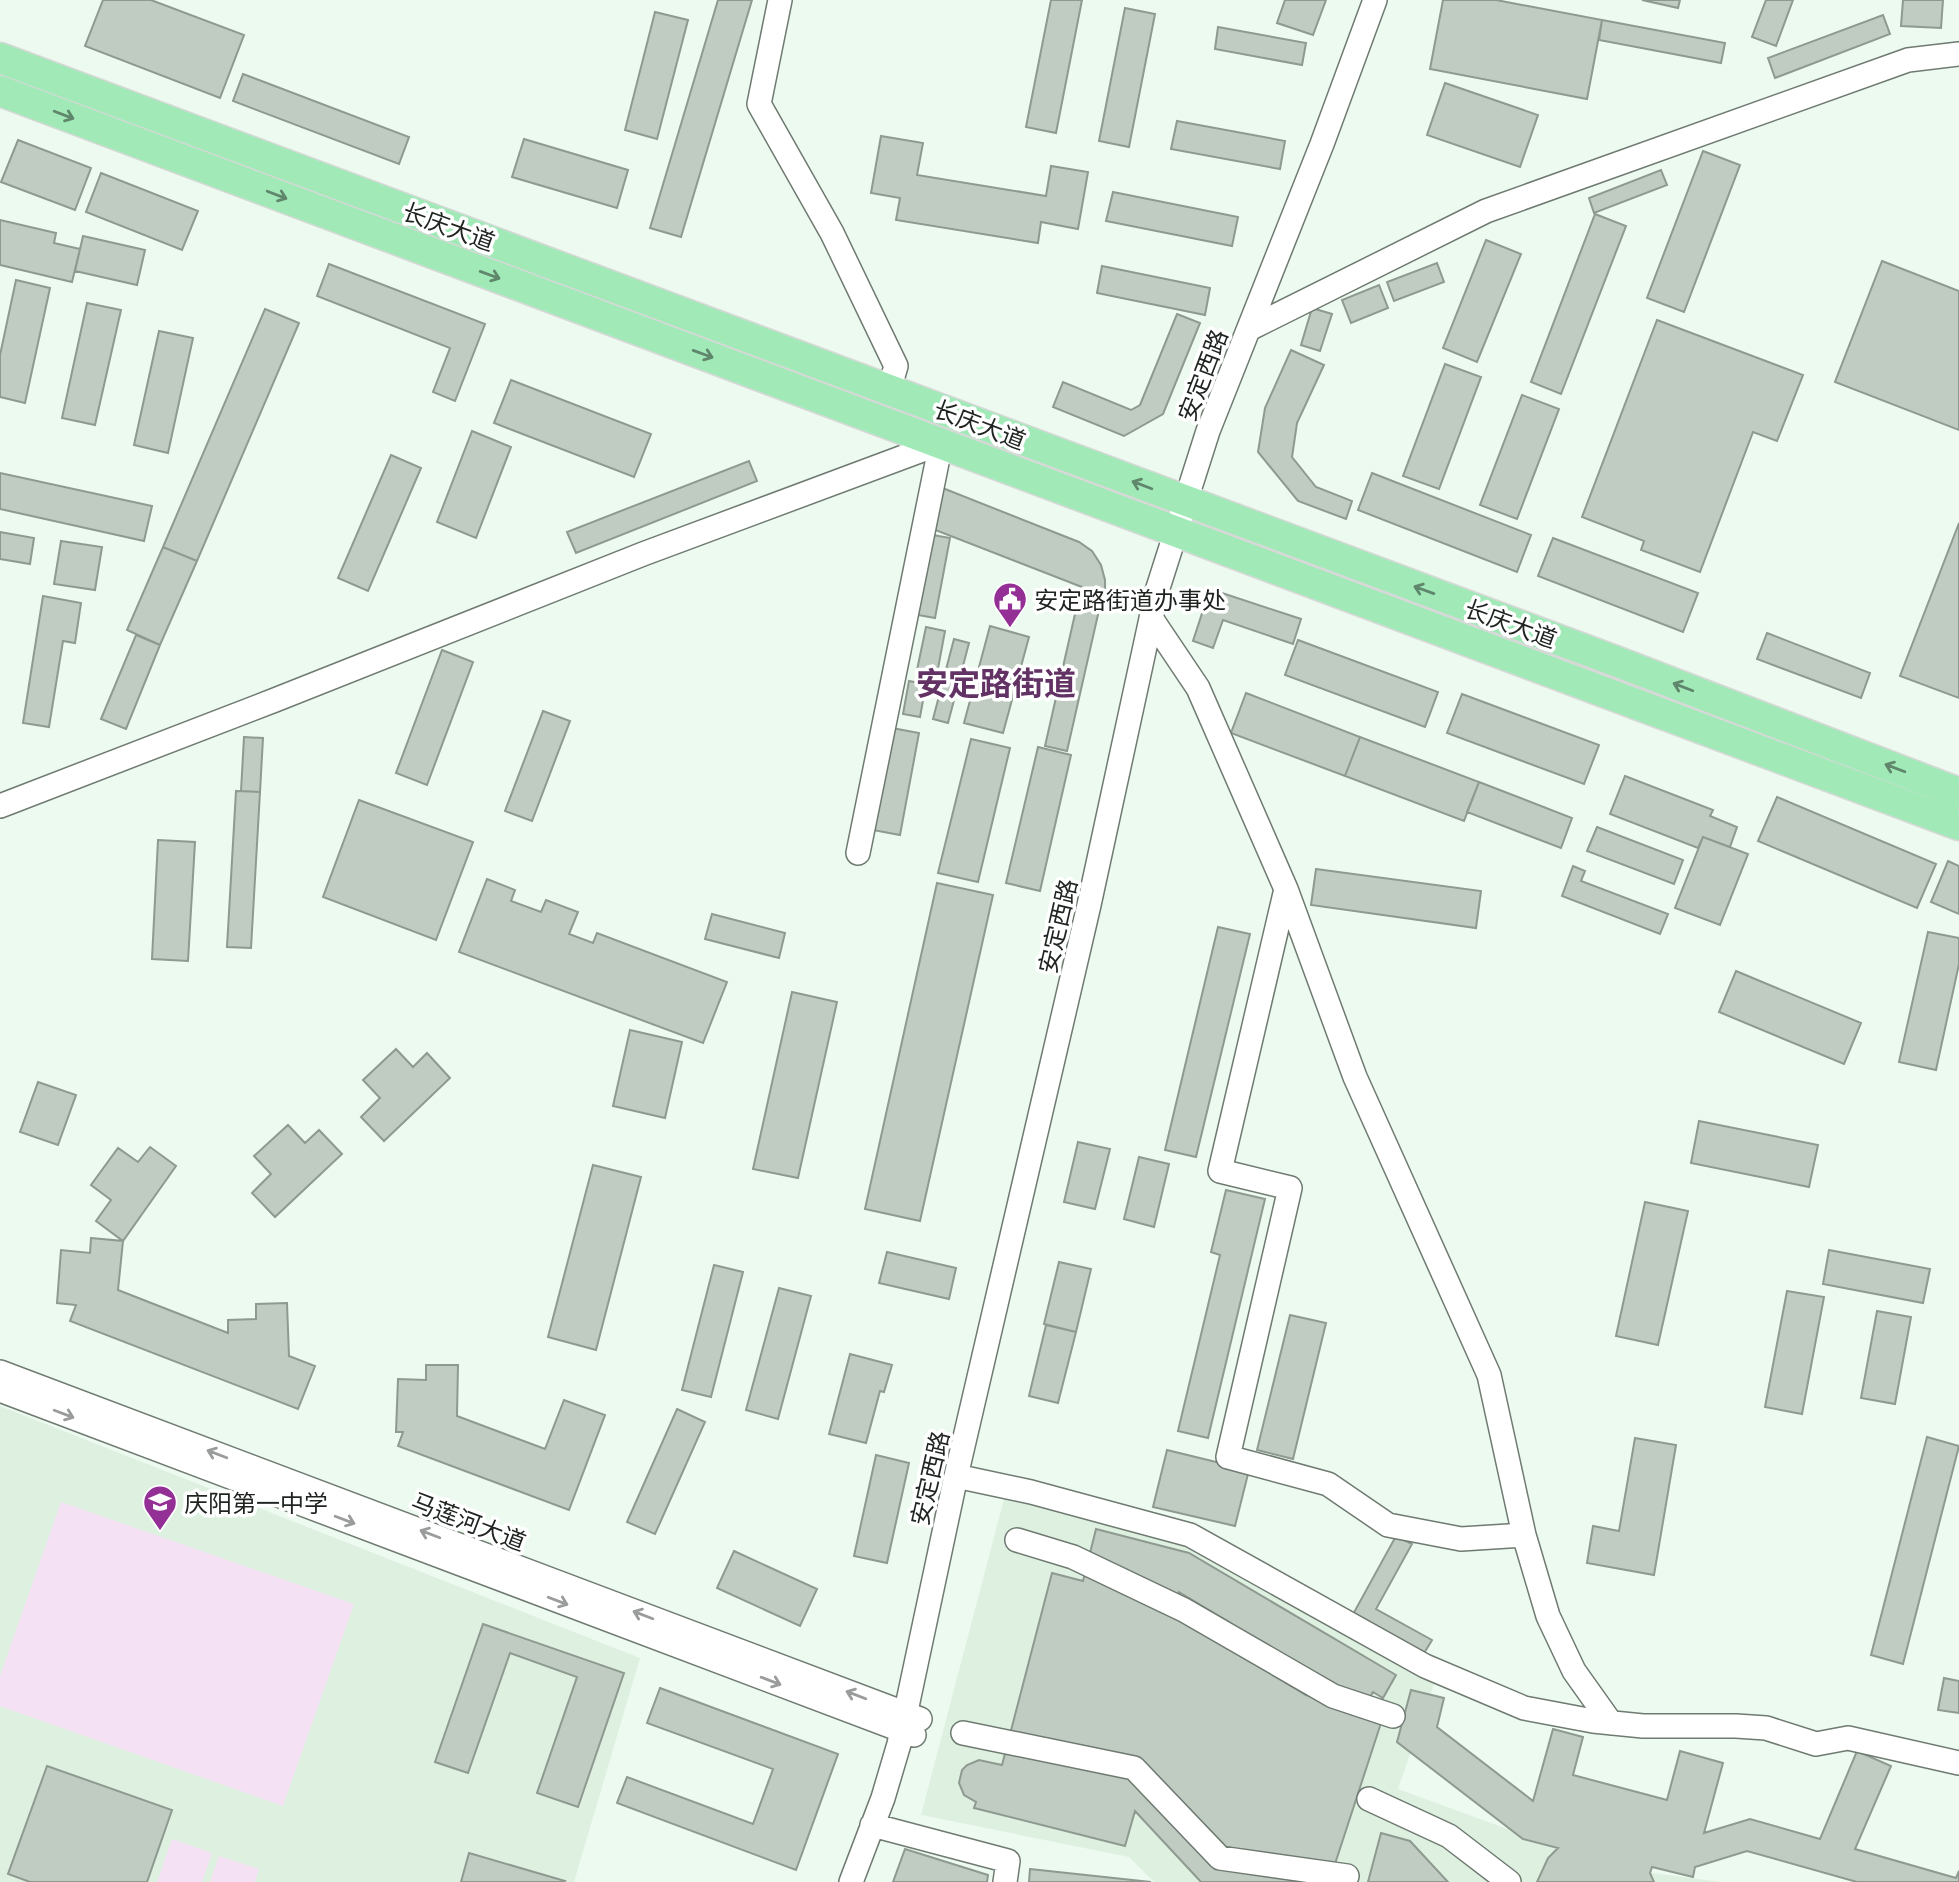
<svg xmlns="http://www.w3.org/2000/svg" width="1959" height="1882" viewBox="0 0 1959 1882" font-family="'Open Sans','Noto Sans SC',sans-serif">
  <style>
    .built { fill: #def1e1 }
    .green { fill: #f5e1f4 }
    .building { fill: #c0ccc2; stroke: #8e9990; stroke-width: 2; fill-rule: evenodd }
    .lines { fill: none; stroke-linecap: round; stroke-linejoin: round }
    .minor-casing { stroke: #6f7a71; stroke-width: 26 }
    .major-casing { stroke: #d7d8d7; stroke-width: 33 }
    .minor { stroke: #fff; stroke-width: 23 }
    .major { stroke: #a1eab8; stroke-width: 30 }
    .oneway { stroke: #60876c }
    .oneway2 { stroke: #9a9c9b }
    .labels { text-anchor: middle; dominant-baseline: central; stroke-width: 7; stroke-linejoin: round; paint-order: stroke }
    .street-label { font-size: 24px; fill: #1f2420; stroke: #fff }
    .poi-label { font-size: 24px; fill: #1f2420; stroke: #fff; text-anchor: start }
    .district-label { font-size: 32px; font-weight: bold; fill: #633264; stroke: #fff }
  </style>
  <rect width="100%" height="100%" fill="#edfaf0"/>
  <path class="built" d="M0 1406 640 1658 574 1882H0Z
    M1004 1499 1162 1536 1284 1591 1436 1678 1398 1789 1614 1868 1721 1882H1154L1129 1857 921 1815Z"/>
  <path class="green" d="M61 1502 354 1604 283 1806 0 1706V1676Z
    M172 1839 212 1853 202 1882H157Z
    M219 1856 259 1869 255 1882H210Z"/>
  <path class="building" d="M103 0H151L244 35 220 98 85 46Z
    M718 0H752L681 237 650 228Z
    M1051 0H1082L1056 133 1026 127Z
    M1285 0H1326L1313 35 1277 23Z
    M1443 0H1496L1602 20 1587 99 1430 69Z
    M1642 0H1680L1678 8Z
    M1766 0H1793L1776 46 1752 37Z
    M1903 0H1943L1941 28 1901 26Z
    M1125 8 1155 14 1129 147 1099 141Z
    M655 12 688 20 657 139 625 130Z
    M1883 15 1890 34 1775 78 1768 58Z
    M1602 20 1725 43 1721 63 1599 40Z
    M1218 27 1306 43 1302 65 1215 49Z
    M243 74 409 137 399 164 233 101Z
    M1445 83 1538 115 1520 167 1427 135Z
    M1177 121 1285 141 1280 169 1171 149Z
    M881 136 923 143 917 175 1046 196 1051 166 1088 172 1078 229 1041 222 1038 243 896 220 900 198 871 193Z
    M524 139 628 170 617 208 512 177Z
    M18 140 91 168 75 210 1 182Z
    M1703 151 1740 165 1684 312 1647 298Z
    M1661 170 1667 185 1594 213 1589 198Z
    M101 173 198 211 182 250 86 212Z
    M1113 192 1238 217 1232 246 1106 221Z
    M1595 214 1626 226 1561 394 1531 382Z
    M0 220 56 233 54 243 80 249 72 282 0 265Z
    M83 236 145 250 137 285 75 271Z
    M1486 240 1521 254 1477 362 1443 348Z
    M1882 261 1959 291V430L1835 382Z
    M1437 263 1444 282 1394 301 1387 282Z
    M329 264 485 324 455 401 433 392 450 348 317 296Z
    M1102 266 1210 288 1205 315 1097 293Z
    M16 280 50 288 25 403 0 397V355Z
    M1379 285 1388 308 1351 323 1342 300Z
    M87 303 121 310 95 425 62 418Z
    M1312 308 1332 314 1320 351 1301 345Z
    M265 309 299 323 197 561 163 547Z
    M1177 314 1200 323 1163 414 1124 436 1053 407 1063 382 1131 410 1140 405Z
    M1657 320 1803 375 1777 441 1753 432 1700 572 1641 550 1644 541 1582 517Z
    M159 331 193 338 168 453 134 445Z
    M1291 350 1324 365 1297 423 1292 457 1316 487 1352 501 1346 519 1298 501 1258 452 1265 408Z
    M1445 364 1481 377 1439 489 1403 476Z
    M511 380 651 434 634 477 494 423Z
    M1522 395 1559 409 1517 519 1480 505Z
    M472 431 511 447 476 538 437 522Z
    M391 455 421 468 368 591 338 578Z
    M749 461 757 481 576 553 567 532Z
    M0 473 152 506 144 541 0 509Z
    M1372 473 1531 535 1517 572 1358 510Z
    M940 487 1079 542 1092 551 1101 565 1105 580V596L925 526Z
    M1959 523V698L1900 676Z
    M0 532 34 538 30 564 0 559Z
    M933 535 950 538 935 618 918 615Z
    M1553 538 1698 593 1683 632 1538 576Z
    M61 541 102 547 95 590 54 584Z
    M163 547 197 561 160 645 127 630Z
    M1210 589 1301 619 1293 644 1223 620 1213 648 1193 641Z
    M1080 592 1102 597 1067 751 1045 746Z
    M43 596 81 603 75 643 63 641 49 727 23 723Z
    M990 626 1029 637 1003 733 964 723Z
    M926 627 945 631 937 674 917 670Z
    M1767 633 1870 673 1861 698 1757 659Z
    M136 635 160 645 126 729 101 719Z
    M954 639 969 643 948 723 933 719Z
    M1298 640 1438 692 1425 727 1285 675Z
    M442 650 473 662 427 785 396 773Z
    M909 681 926 684 920 717 903 714Z
    M1246 693 1360 737 1345 776 1231 733Z
    M1462 694 1599 745 1584 784 1447 733Z
    M543 711 570 721 532 821 505 811Z
    M892 728 919 733 900 835 873 830Z
    M244 737 263 738 260 792 241 791Z
    M1360 737 1479 782 1464 821 1345 776Z
    M971 739 1010 748 978 882 938 873Z
    M1038 747 1071 755 1040 891 1006 883Z
    M1625 776 1713 810 1710 816 1737 827 1730 847 1703 837 1698 848 1610 814Z
    M1479 782 1572 818 1561 848 1467 812Z
    M236 791 260 792 251 948 227 947Z
    M1777 797 1936 864 1917 908 1758 841Z
    M359 800 473 842 436 940 323 897Z
    M1597 827 1683 860 1674 884 1587 851Z
    M1703 837 1748 854 1720 925 1675 908Z
    M158 840 195 842 188 961 152 959Z
    M1948 861 1959 866V914L1931 902Z
    M1573 866 1585 871 1581 881 1668 914 1660 934 1562 896Z
    M1316 869 1481 891 1476 928 1311 905Z
    M487 879 515 890 511 901 541 912 546 900 578 912 569 934 593 943 597 933 727 982 703 1043 459 952Z
    M937 883 993 895 920 1221 865 1209Z
    M712 914 785 933 779 958 705 939Z
    M1218 927 1250 934 1196 1157 1165 1150Z
    M1928 932 1959 938V964L1936 1070 1899 1062Z
    M1736 971 1861 1023 1844 1064 1719 1012Z
    M792 992 837 1002 798 1178 753 1169Z
    M630 1030 682 1042 665 1118 613 1106Z
    M396 1049 413 1067 427 1053 450 1078 384 1141 361 1117 380 1098 363 1080Z
    M38 1082 76 1095 58 1145 20 1132Z
    M1699 1121 1818 1145 1809 1187 1691 1163Z
    M288 1125 305 1143 319 1130 342 1154 275 1217 252 1193 271 1174 254 1156Z
    M1078 1142 1110 1149 1095 1209 1064 1202Z
    M150 1147 176 1166 123 1241 96 1221 111 1200 91 1185 118 1148 138 1162Z
    M1139 1157 1169 1164 1154 1227 1124 1219Z
    M593 1165 641 1177 596 1350 548 1337Z
    M1226 1190 1265 1199 1208 1438 1178 1431 1220 1255 1211 1252Z
    M1645 1202 1688 1211 1658 1345 1616 1336Z
    M91 1238 123 1241 118 1290 228 1333V1320L256 1319V1304L287 1303 289 1356 315 1366 298 1409 70 1321 76 1305 57 1303 61 1250 90 1253Z
    M1829 1250 1930 1269 1923 1303 1823 1284Z
    M887 1252 956 1268 949 1299 879 1283Z
    M1059 1262 1091 1269 1076 1332 1044 1324Z
    M714 1265 743 1272 711 1397 682 1390Z
    M779 1288 811 1296 778 1419 746 1410Z
    M1787 1291 1824 1297 1802 1414 1765 1407Z
    M1877 1311 1911 1317 1895 1404 1861 1398Z
    M1290 1315 1326 1323 1293 1459 1257 1450Z
    M1046 1325 1076 1332 1058 1403 1029 1396Z
    M850 1354 892 1365 884 1392 880 1391 866 1443 829 1434Z
    M426 1365H458L457 1416 545 1449 564 1400 605 1415 569 1510 398 1446 403 1432H396L398 1379 426 1380Z
    M677 1409 705 1422 655 1534 627 1522Z
    M1927 1437 1959 1446 1903 1664 1871 1655Z
    M1635 1438 1676 1445 1654 1575 1587 1563 1593 1526 1619 1531Z
    M1167 1450 1249 1470 1235 1526 1153 1507Z
    M876 1455 909 1463 887 1563 854 1556Z
    M1096 1529 1189 1553 1396 1675 1383 1698 1373 1692 1360 1713 1382 1720 1335 1864 1314 1882H1201L1135 1811 1125 1846 974 1808 976 1802 964 1795 959 1783 962 1770 967 1765 979 1760 1002 1765 1052 1573 1083 1581ZM1179 1592 1229 1622 1218 1641 1173 1614ZM1254 1637 1343 1689 1333 1704 1306 1695 1242 1656ZM1147 1765 1229 1850 1141 1785Z
    M1396 1536 1412 1544 1376 1609 1432 1640 1423 1655 1352 1616Z
    M734 1551 817 1589 800 1626 717 1588Z
    M483 1624 624 1673 578 1807 537 1793 577 1677 510 1653 468 1773 435 1762Z
    M1944 1678 1959 1681V1713L1938 1710Z
    M660 1688 838 1754 796 1870 617 1803 627 1777 753 1824 773 1769 647 1723Z
    M1411 1690 1444 1698 1437 1727 1533 1801 1553 1729 1583 1737 1573 1775 1667 1800 1680 1751 1723 1763 1704 1833 1750 1819 1820 1839 1857 1751 1891 1766 1855 1849 1956 1878 1959 1871V1882H1857L1747 1851 1695 1867 1693 1877 1652 1867 1650 1873 1654 1882H1537L1548 1858 1558 1848 1523 1839 1397 1742Z
    M47 1766 172 1810 147 1882H30L8 1874Z
    M1381 1833 1410 1841 1448 1882H1368Z
    M905 1849 988 1875 987 1882H893Z
    M469 1853 565 1881 564 1882H461Z
    M1030 1869 1151 1882H1029Z"/>
  <g class="lines">
    <g class="minor-casing">
      <path id="minor" d="M780 0 759 104 832 233 896 366 889 390
        M1249 329 1486 211 1908 60 1959 54
        M1151 618 1198 688 1286 889 1355 1077 1489 1375 1524 1535 1548 1616 1574 1671 1611 1723
        M0 806 275 700 643 554 941 443
        M858 853 941 443
        M1286 889 1220 1171 1290 1188 1228 1457 1328 1484 1388 1525 1461 1539 1524 1535
        M0 1372 920 1719
        M0 1390 914 1735
        M956 1476 1031 1492 1190 1535 1425 1666 1524 1708 1593 1721 1643 1726H1736L1766 1728 1816 1744 1848 1738 1959 1763
        M1017 1540 1073 1557 1184 1610 1333 1696 1393 1716
        M963 1733 1134 1768 1220 1858 1347 1876
        M1369 1799 1449 1836 1509 1882
        M872 1825 1008 1861 1005 1882
        M851 1882 883 1798 899 1744 956 1476 1089 905 1157 591 1208 431 1322 144 1375 0"/>
    </g>
    <g class="major-casing">
      <path id="major" d="M0 58 1618 662 1959 793
        M0 91 1959 825"/>
    </g>
    <use href="#minor" class="minor"/>
    <use href="#major" class="major"/>
  </g>
  <defs><path id="oneway-shaft" d="M-6 0H5M1.5-3L5.5 0L1.5 3" fill="none" stroke-width="1.6" stroke-linecap="round" stroke-linejoin="round" transform="scale(1.75)"/></defs>
  <g class="oneway">
    <use href="#oneway-shaft" transform="translate(64 115) rotate(21)"/>
    <use href="#oneway-shaft" transform="translate(277 195) rotate(21)"/>
    <use href="#oneway-shaft" transform="translate(490 275) rotate(20)"/>
    <use href="#oneway-shaft" transform="translate(703 354) rotate(20)"/>
    <use href="#oneway-shaft" transform="translate(1142 485) rotate(-159)"/>
    <use href="#oneway-shaft" transform="translate(1424 590) rotate(-160)"/>
    <use href="#oneway-shaft" transform="translate(1683 687) rotate(-159)"/>
    <use href="#oneway-shaft" transform="translate(1895 768) rotate(-159)"/>
  </g>
  <g class="oneway2">
    <use href="#oneway-shaft" transform="translate(64 1414) rotate(21)"/>
    <use href="#oneway-shaft" transform="translate(217 1454) rotate(-159)"/>
    <use href="#oneway-shaft" transform="translate(345 1520) rotate(21)"/>
    <use href="#oneway-shaft" transform="translate(430 1534) rotate(-159)"/>
    <use href="#oneway-shaft" transform="translate(558 1601) rotate(21)"/>
    <use href="#oneway-shaft" transform="translate(643 1615) rotate(-159)"/>
    <use href="#oneway-shaft" transform="translate(771 1681) rotate(21)"/>
    <use href="#oneway-shaft" transform="translate(856 1695) rotate(-159)"/>
  </g>
  <defs>
    <g id="civic-pin" transform="scale(1.75)"><path d="M0 17L-7.5 6A9.5 9.5 0 1 1 7.5 6Z" fill="#932f95" stroke="#fff"/><path d="M-.6-6.5H3V-4.5H.6V-3L4-1V1h2V6H-6V1h2V-1L-.6-3ZM-1.2 2.5V6h2.4V2.5Z" fill="#fff"/></g>
    <g id="school-pin" transform="scale(1.75)"><path d="M0 17L-7.5 6A9.5 9.5 0 1 1 7.5 6Z" fill="#932f95" stroke="#fff"/><path d="M0-5L7-2L0 1L-7-2ZM-4 1L0 2.5L4 1V4Q0 6-4 4Z" fill="#fff"/></g>
  </defs>
  <g fill-rule="evenodd">
    <use href="#civic-pin" x="1010" y="599"/>
    <use href="#school-pin" x="160" y="1502"/>
  </g>
  <g class="labels">
    <g class="street-label">
      <text transform="translate(449 226) rotate(20)">长庆大道</text>
      <text transform="translate(1202 375) rotate(-69)">安定西路</text>
      <text transform="translate(980 424) rotate(21)">长庆大道</text>
      <text transform="translate(1511 623) rotate(20)">长庆大道</text>
      <text transform="translate(1057 926) rotate(-77)">安定西路</text>
      <text transform="translate(929 1478) rotate(-77)">安定西路</text>
      <text transform="translate(469 1521) rotate(21)">马莲河大道</text>
    </g>
    <g class="poi-label">
      <text x="1034" y="599">安定路街道办事处</text>
      <text x="184" y="1502">庆阳第一中学</text>
    </g>
    <g class="district-label">
      <text x="996" y="682">安定路街道</text>
    </g>
  </g>
</svg>
